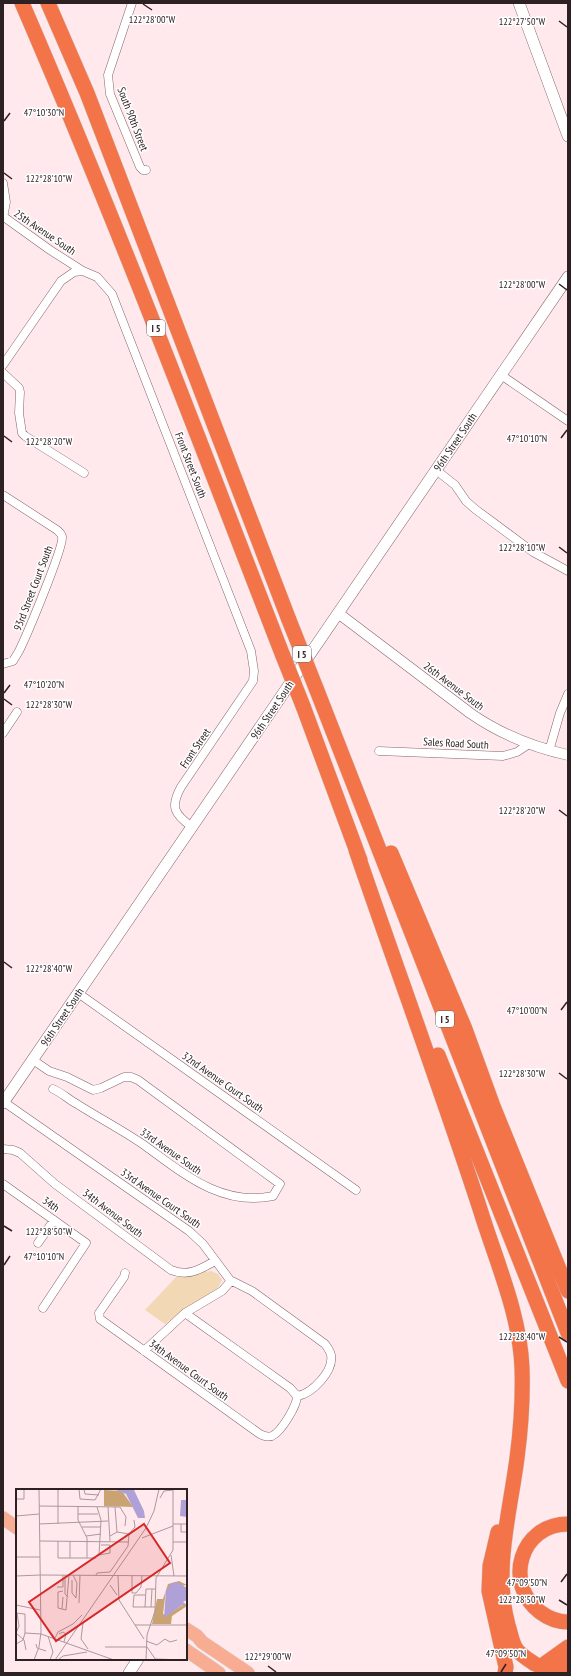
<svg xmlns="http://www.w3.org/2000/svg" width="571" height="1676" viewBox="0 0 571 1676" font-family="'PT Sans Narrow',sans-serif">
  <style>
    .green { fill: #f3d8b6 }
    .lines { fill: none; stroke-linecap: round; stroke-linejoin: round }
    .minor-casing { stroke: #85666d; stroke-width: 9 }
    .tertiary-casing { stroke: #85666d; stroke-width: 11 }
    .secondary-casing { stroke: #85666d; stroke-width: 12 }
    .primary-casing { stroke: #d5d3d3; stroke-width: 14 }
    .motorway-casing { stroke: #d5d3d3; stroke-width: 16 }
    .minor { stroke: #fff; stroke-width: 8 }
    .tertiary { stroke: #fff; stroke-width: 10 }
    .secondary { stroke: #fff; stroke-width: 11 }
    .primary { stroke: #f8ac92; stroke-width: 13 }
    .motorway { stroke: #f4744a; stroke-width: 15 }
    .motorway-bridge-casing { stroke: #d5d3d3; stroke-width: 16; stroke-linecap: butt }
    .motorway-bridge { stroke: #f4744a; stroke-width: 15 }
    .ticks { fill: none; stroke: #2e2124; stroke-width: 1.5 }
    .labels { text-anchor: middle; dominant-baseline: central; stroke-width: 3; stroke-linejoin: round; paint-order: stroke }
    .shield { fill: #fff; stroke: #6d6466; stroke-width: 1 }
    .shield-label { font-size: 10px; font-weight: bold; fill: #2e2124 }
    .street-label { font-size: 11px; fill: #2e2124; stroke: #fff }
    .inset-road { fill: none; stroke: #ab999d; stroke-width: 1 }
    .view { fill: #d62828; fill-opacity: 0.15; stroke: #d62828; stroke-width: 2 }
    .inset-edge { fill: none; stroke: #2e2124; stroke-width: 2 }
    .ticks-label { font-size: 10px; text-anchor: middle; fill: #2e2124; stroke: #fff; stroke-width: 3; stroke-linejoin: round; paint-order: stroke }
  </style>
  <rect width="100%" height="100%" fill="#ffe9ed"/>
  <path class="green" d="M211 1271 218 1274 222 1280 218 1288 210 1294 184 1309 165 1324 145 1310 177 1276Z"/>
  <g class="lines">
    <g class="minor-casing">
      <path id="minor" d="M132 3 108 75 110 94 140 167 143 170H146
        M3 183 6 202 3 218
        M4 217 50 250 83 271 97 277 112 294 251 651 254 671 253 681 181 787C170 807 174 814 192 827
        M3 365 61 281 74 272 83 271
        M3 373 19 388 20 392 19 413 22 433 25 436 84 473
        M501 375 568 421
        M436 470 455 485 466 501 475 509 533 552 568 571
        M3 495 57 530C59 532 62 534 62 537 64 547 26 637 19 651L13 661 3 664
        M3 733 17 712
        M379 751 503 756 517 752 529 744
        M549 751 560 713 568 694
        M78 993 356 1190
        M33 1060 49 1071 67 1077 93 1090 101 1088 124 1077H131L138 1080 280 1184 273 1196C221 1207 183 1173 144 1145 122 1130 99 1118 77 1104 68 1099 62 1093 53 1089
        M4 1102 189 1231 203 1244 230 1280 252 1291 325 1344C328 1348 330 1351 331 1355 334 1371 312 1394 297 1396
        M3 1149 13 1150 20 1153 55 1184 171 1270C188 1277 201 1269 215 1261
        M3 1184 86 1243 43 1308
        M38 1243 54 1220
        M125 1273 124 1277 99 1313 100 1319 257 1432C261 1435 266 1438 272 1436 281 1432 297 1406 297 1396
        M185 1313 290 1388 297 1396
        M144 1351 185 1313 222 1291 231 1281"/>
    </g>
    <g class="tertiary-casing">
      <path id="tertiary" d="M338 613 470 713C500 734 532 747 568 755"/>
    </g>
    <g class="secondary-casing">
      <path id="secondary" d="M519 3 568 136
        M3 1103 568 277
        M129 1673 138 1659"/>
    </g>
    <g class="primary-casing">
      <path id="primary" d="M3 1518 17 1528
        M186 1629 197 1636 202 1642 248 1673
        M186 1650 219 1673"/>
    </g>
    <g class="motorway-casing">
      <path id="motorway" d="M22 3C115 218 198 437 283 656
        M48 3 87 93 289 620
        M316 688 568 1333
        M303 706 360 860
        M356 850C397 970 441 1089 480 1209 496 1261 520 1314 522 1368 523 1398 521 1428 517 1458 510 1513 493 1570 508 1625 511 1634 512 1644 517 1650 522 1656 529 1660 535 1664 546 1670 558 1671 568 1663
        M391 853 465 1029 493 1106 568 1291
        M438 1055 568 1381
        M568 1524C520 1524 503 1584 540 1612 548 1618 558 1622 568 1622
        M498 1532 490 1566 489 1591 506 1667 505 1673
        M540 1667 568 1647"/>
    </g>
    <use href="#minor" class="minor"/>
    <use href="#tertiary" class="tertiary"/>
    <use href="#secondary" class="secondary"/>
    <use href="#primary" class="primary"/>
    <use href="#motorway" class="motorway"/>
    <g class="motorway-bridge-casing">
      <path id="motorway-bridge" d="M289 620 316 688
        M283 656 303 706"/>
    </g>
    <use href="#motorway-bridge" class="motorway-bridge"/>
  </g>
  <path class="ticks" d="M143 4 152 10M559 21 567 27M4 121 10 113M4 173 12 179M559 284 567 290M4 436 12 442M561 438 567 430M559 547 567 553M4 693 10 685M4 699 12 705M559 810 567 816M4 962 12 968M561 1010 567 1002M559 1073 567 1079M4 1226 12 1231M4 1265 10 1256M559 1337 567 1342M561 1582 567 1574M559 1600 567 1605M268 1666 276 1672M501 1672 506 1664"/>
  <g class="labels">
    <g class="shield">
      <rect x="147" y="320" width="18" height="16" rx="3"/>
      <rect x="293" y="646" width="18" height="16" rx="3"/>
      <rect x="436" y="1011" width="18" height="16" rx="3"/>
    </g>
    <g class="shield-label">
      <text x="156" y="328">I 5</text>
      <text x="302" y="654">I 5</text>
      <text x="445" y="1019">I 5</text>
    </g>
    <g class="street-label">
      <text transform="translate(133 119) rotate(69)">South 90th Street</text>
      <text transform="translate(45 232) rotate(34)">25th Avenue South</text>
      <text transform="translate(455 442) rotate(-56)">96th Street South</text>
      <text transform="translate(191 465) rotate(69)">Front Street South</text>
      <text transform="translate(33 588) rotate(-69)">93rd Street Court South</text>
      <text transform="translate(454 686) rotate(37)">26th Avenue South</text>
      <text transform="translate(272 710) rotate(-56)">96th Street South</text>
      <text transform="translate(456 743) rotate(3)">Sales Road South</text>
      <text transform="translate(195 748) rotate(-56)">Front Street</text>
      <text transform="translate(62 1017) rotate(-56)">96th Street South</text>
      <text transform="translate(223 1082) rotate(35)">32nd Avenue Court South</text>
      <text transform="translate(171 1151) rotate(35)">33rd Avenue South</text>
      <text transform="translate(161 1198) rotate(35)">33rd Avenue Court South</text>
      <text transform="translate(51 1204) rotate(35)">34th</text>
      <text transform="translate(113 1213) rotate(37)">34th Avenue South</text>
      <text transform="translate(189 1370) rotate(36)">34th Avenue Court South</text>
    </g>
  </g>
  <g transform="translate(16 1489)">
    <rect width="171" height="171" fill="#ffe9ed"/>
    <path d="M88 1 106 2 117 18 88 17ZM163 92 171 96V99L170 96 150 101 147 125 151 126 168 115 171 117 156 127 155 135H136L141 110H147L152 95Z" fill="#c9a372"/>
    <path d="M97 0 118 1 128 22 129 29H122L110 5ZM165 11H171V28L164 27ZM161 93 171 99V111L167 113 171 116H166L148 129 150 101 156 94Z" fill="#afa1d7"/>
    <path class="inset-road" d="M63 0 64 10 79 11 85 0M68 0 69 5 83 6M144 9 148 2 157 1M0 10H8V0M23 17 104 18 110 28 109 37M62 17V31L71 49V69M81 18 85 31 83 66 94 64V56H85M92 18 94 52M99 18 101 43M62 25H82M0 27 23 25M23 35 92 32M42 35V0M157 35H171M165 35V43H171M66 38H85M70 47 85 45M94 47 101 43 113 45M126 49 157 37M24 52 113 53M42 52V69H80M54 52V69M157 53H171M155 66 158 87M0 68H24M24 86 171 87M49 86V105L52 108M57 86 61 94 60 109M80 86 81 84 94 83 112 57 113 45 119 38 118 31M0 87 24 86M102 87 103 111 128 150M116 87V104H120L125 98 126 87M56 91V104L60 109M94 96 101 106M41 98H47V86M47 102 42 103V119L50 121 53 86M129 106H118L117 118H139M63 114 64 86M0 116 24 121M129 118 130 100H140M135 118 136 100M46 120 47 108M0 124 9 125V144L7 151 0 155M67 134 65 150 72 160M119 136H171M0 144 8 151 10 161M0 144 3 137 1 124M9 144 25 145M25 145 98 171M43 145 47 143 50 145 48 153M32 147 37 163 34 171M39 149 42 143 57 135 66 126M130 152 141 156 149 150 154 153 161 151M20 155 21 159 30 162M89 158H131L140 171M139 170 169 171M18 171 23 158 25 143 23 0M39 171 130 39 138 22 143 0M42 171 47 167 71 163M130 171 131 146 139 122 140 89 157 61V0"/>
    <path class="view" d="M128 35 154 74 40 152 13 113Z"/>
    <rect width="171" height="171" class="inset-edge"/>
  </g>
  <g class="ticks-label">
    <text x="152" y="23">122°28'00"W</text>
    <text x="522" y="25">122°27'50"W</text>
    <text x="44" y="116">47°10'30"N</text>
    <text x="49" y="182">122°28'10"W</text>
    <text x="522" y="288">122°28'00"W</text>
    <text x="527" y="442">47°10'10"N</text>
    <text x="49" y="445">122°28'20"W</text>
    <text x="522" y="551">122°28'10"W</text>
    <text x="44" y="688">47°10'20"N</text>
    <text x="49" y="708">122°28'30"W</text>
    <text x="522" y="814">122°28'20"W</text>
    <text x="49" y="972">122°28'40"W</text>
    <text x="527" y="1014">47°10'00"N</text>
    <text x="522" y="1077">122°28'30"W</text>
    <text x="49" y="1235">122°28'50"W</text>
    <text x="44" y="1260">47°10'10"N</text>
    <text x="522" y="1340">122°28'40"W</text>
    <text x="527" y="1586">47°09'50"N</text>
    <text x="522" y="1603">122°28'50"W</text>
    <text x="506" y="1657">47°09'50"N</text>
    <text x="268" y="1660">122°29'00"W</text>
  </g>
  <rect width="571" height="1676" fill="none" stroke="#2e2124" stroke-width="8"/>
</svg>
